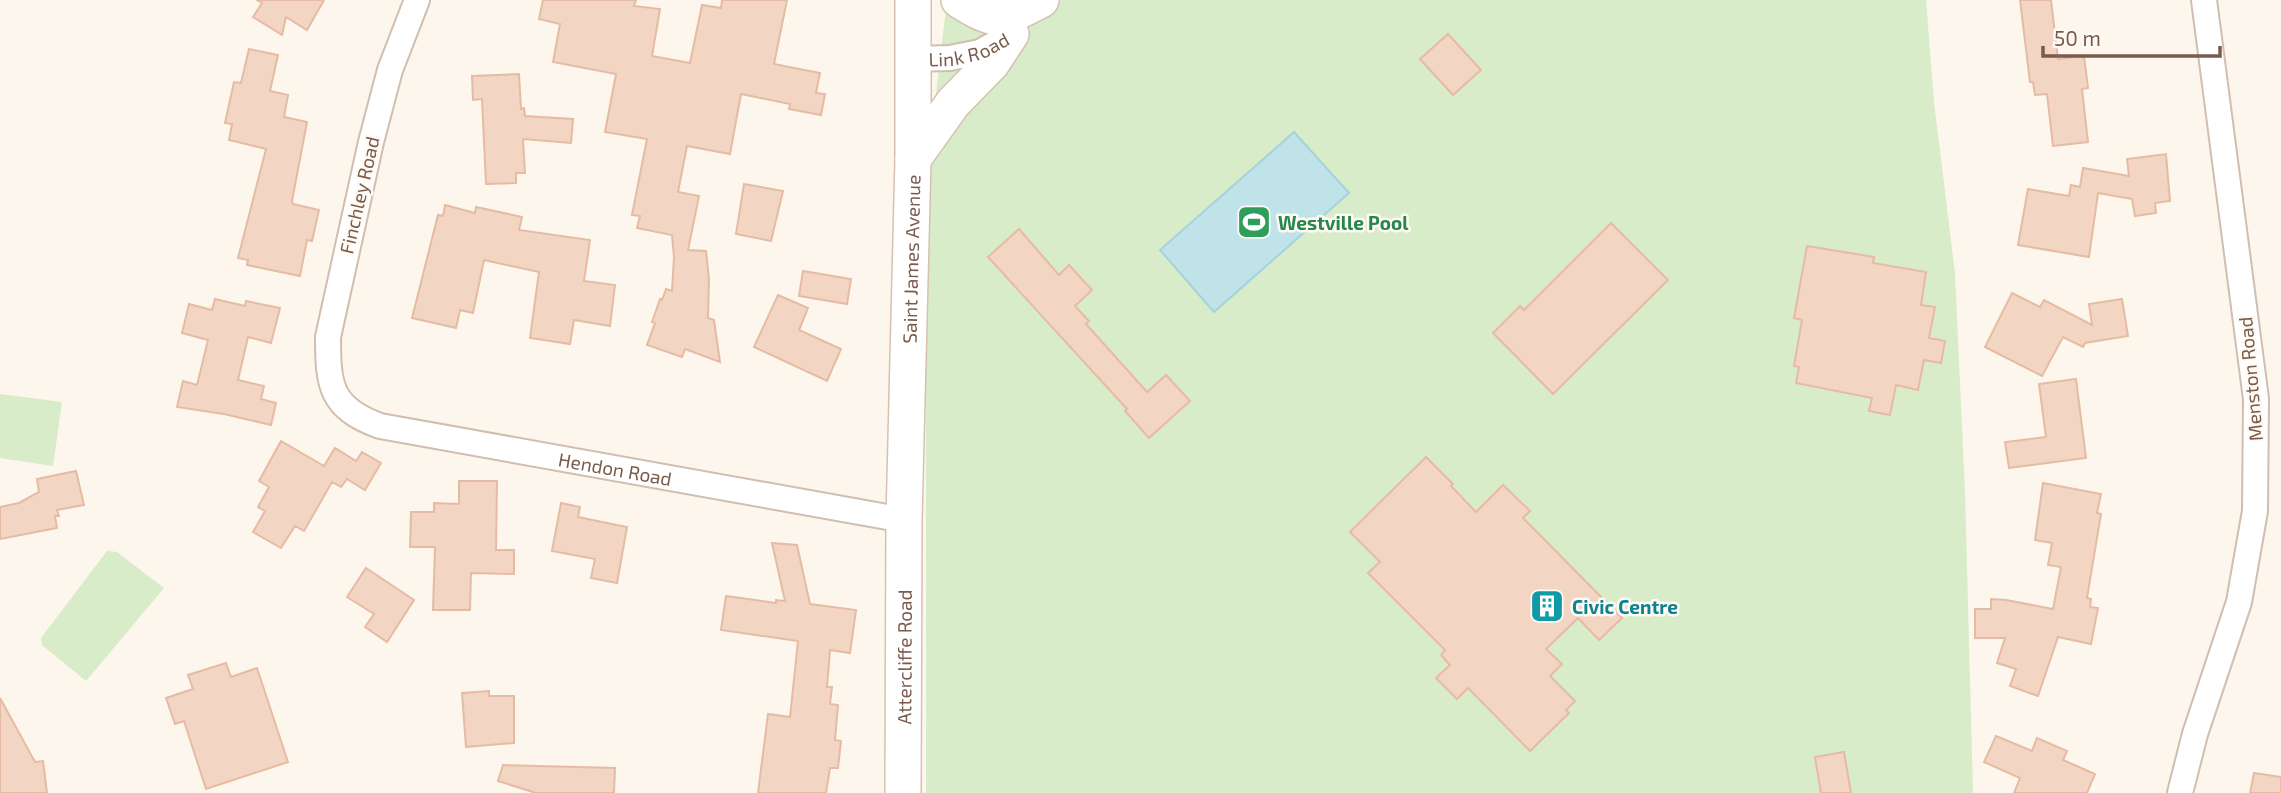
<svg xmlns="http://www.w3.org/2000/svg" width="2281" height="793" viewBox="0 0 2281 793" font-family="'Exo 2',sans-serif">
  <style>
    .green { fill: #d8ecc9 }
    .water { fill: #bfe3e8; stroke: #a5d3da; stroke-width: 2 }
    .building { fill: #f3d5c3; stroke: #e6bba3; stroke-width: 2 }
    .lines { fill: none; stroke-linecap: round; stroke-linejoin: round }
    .street-casing { stroke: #d1beb0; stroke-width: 28 }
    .secondary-casing { stroke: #d6c0b0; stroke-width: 38 }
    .street { stroke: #fff; stroke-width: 24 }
    .secondary { stroke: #fff; stroke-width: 35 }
    .labels { text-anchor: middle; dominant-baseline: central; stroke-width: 5; stroke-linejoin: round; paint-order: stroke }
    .street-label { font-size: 19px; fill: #7a5c4d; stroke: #fffaf3 }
    .leisure-label { font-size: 19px; font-weight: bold; fill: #27864d; stroke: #fffaf3; text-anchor: start }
    .culture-label { font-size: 19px; font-weight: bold; fill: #0d838f; stroke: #fffaf3; text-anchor: start }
  </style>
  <rect width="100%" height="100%" fill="#fdf6ec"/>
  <path class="green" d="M947 0H1926L1934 102 1955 273 1965 492 1973 793H926V179Z
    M0 394 62 402 53 466 0 458Z
    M107 551 117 552 164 588 86 681 42 645 41 638Z"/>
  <path class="water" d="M1294 132 1349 193 1214 312 1160 250Z"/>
  <path class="building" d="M257 0H324L307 30 286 17 282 35 253 17 262 3Z
    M543 0H636L634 6 660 9 652 56 690 63 702 5 721 8 722 0H787L774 64 820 73 816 93 825 94 821 115 789 109 790 104 741 94 730 154 687 146 678 192 699 196 688 250 706 251 709 279 708 318 714 320 720 362 685 349 682 357 647 345 655 323 652 322 660 299 662 300 666 289 672 291 674 257 672 235 637 228 640 216 632 215 647 139 605 132 616 74 553 62 560 24 539 19Z
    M2020 0H2051L2058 59 2084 56 2088 88 2082 89 2088 142 2053 146 2047 94 2035 95 2033 82H2030Z
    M1448 34 1481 70 1453 95 1420 59Z
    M249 49 278 55 270 91 288 95 284 117 307 122 292 201 293 204 319 210 312 241 307 240 300 276 247 265 248 260 238 258 266 149 229 140 232 124 225 123 234 82 241 83Z
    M519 74 521 109 524 108 525 116 573 119 571 143 523 139 525 173H516V183L486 184 482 99 473 100 472 76Z
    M2166 154 2170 201 2155 203 2156 213 2135 216 2132 199 2098 193 2089 257 2018 245 2028 189 2069 196 2071 185 2080 187 2083 168 2129 176 2127 159Z
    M744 184 783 191 771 241 736 234Z
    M445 205 475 213 476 207 522 217 519 230 590 240 584 281 615 285 610 326 574 320 570 344 530 338 539 272 484 260 473 313 460 310 456 328 412 318 438 215 443 216Z
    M1611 223 1668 280 1553 394 1493 333 1520 306 1524 310Z
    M1019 229 1059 275 1069 265 1092 290 1075 306 1089 321 1086 324 1147 392 1166 375 1190 401 1149 438 1125 411 1127 409 988 257Z
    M1807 246 1874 257 1873 263 1926 272 1921 305 1935 307 1929 338 1945 341 1941 363 1924 360 1918 390 1896 385 1890 415 1869 411 1872 398 1796 383 1799 367 1794 366 1802 320 1794 318Z
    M803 271 851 279 847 304 799 296Z
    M2012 293 2040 307 2044 300 2092 325 2089 304 2122 299 2128 336 2085 343 2083 347 2063 337 2042 376 1985 347Z
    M778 295 808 308 799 330 841 349 827 381 754 347Z
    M215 299 245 306 246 301 280 308 271 343 248 337 238 380 264 386 261 399 276 403 271 425 224 414 177 407 183 381 197 385 208 340 182 333 189 304 212 310Z
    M2076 379 2086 458 2009 468 2005 442 2046 437 2039 384Z
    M281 441 324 466 335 448 356 461 362 452 381 463 365 490 347 479 341 487 332 482 304 531 295 526 281 548 253 532 265 511 258 507 269 487 259 481Z
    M1426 457 1453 484 1451 486 1476 512 1503 485 1530 511 1523 518 1622 618 1599 640 1578 618 1546 649 1562 664 1550 676 1575 701 1566 710 1569 713 1530 751 1468 688 1457 699 1436 678 1450 665 1441 655 1445 650 1368 573 1380 562 1350 532Z
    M76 471 84 505 57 510 59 516H55L57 528 0 539V507L19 503 39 492 37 479Z
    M459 481H497L496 550H514V574L471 573 470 610H433L435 547H410L411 512H434V503L459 504Z
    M2043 483 2101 494 2097 513 2101 514 2087 598 2091 599 2090 607 2098 608 2091 644 2058 637 2038 696 2010 686 2016 669 1997 663 2005 638H1975V609H1991V599L2006 600 2053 609 2061 567 2048 565 2052 543 2035 540Z
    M561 503 580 507 578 517 627 527 617 583 591 578 595 559 552 551Z
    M772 543 797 545 810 604 856 610 850 653 830 650 827 687H832L830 704 838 705 835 740 841 741 838 768H830L826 793H758L768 714 790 717 798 641 721 630 726 596 776 603V600L785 601Z
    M366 568 414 600 387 642 365 627 374 614 347 597Z
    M226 663 231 677 257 668 288 762 206 789 184 721 175 724 166 698 193 689 188 675Z
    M489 691V696H514V743L466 747 462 693Z
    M0 698 35 762 43 761 47 793H0Z
    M1996 736 2032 751 2037 738 2067 751 2063 760 2095 774 2087 793H2014L2020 778 1984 762Z
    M1844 752 1851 793H1821L1815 757Z
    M503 765 615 768 614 793H536L498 781Z
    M2254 773 2281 777V793H2250Z"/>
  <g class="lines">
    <g class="street-casing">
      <g id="street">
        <path id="s1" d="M417 0 390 70 371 142 328 337C328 385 330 408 380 426L904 520"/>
        <path id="s2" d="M914 59 950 58 980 52 1007 37"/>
        <path d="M2180 793 2195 734 2239 602 2255 511 2256 399 2204 0"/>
      </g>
    </g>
    <g class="secondary-casing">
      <g id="secondary">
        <path d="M959 0C998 25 1002 20 1041 0"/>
        <path d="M913 159 953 103 992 63 1011 34"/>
        <path id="s3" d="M903 793 904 520 913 159V0"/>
      </g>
    </g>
    <use href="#street" class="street"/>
    <use href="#secondary" class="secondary"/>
  </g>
  <defs>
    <g id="stadium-square" transform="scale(1.75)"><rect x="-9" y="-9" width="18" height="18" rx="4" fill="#2e9e5b" stroke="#fffaf3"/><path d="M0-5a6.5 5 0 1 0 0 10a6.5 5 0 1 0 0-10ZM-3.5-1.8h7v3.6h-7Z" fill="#fff"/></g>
    <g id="building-square" transform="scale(1.75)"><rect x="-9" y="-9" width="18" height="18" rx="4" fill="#0f9aa8" stroke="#fffaf3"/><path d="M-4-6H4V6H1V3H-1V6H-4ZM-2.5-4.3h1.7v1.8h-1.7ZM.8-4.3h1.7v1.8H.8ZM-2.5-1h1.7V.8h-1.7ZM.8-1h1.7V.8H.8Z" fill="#fff"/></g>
  </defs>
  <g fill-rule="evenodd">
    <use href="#stadium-square" x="1254" y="222"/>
    <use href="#building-square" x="1547" y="606"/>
  </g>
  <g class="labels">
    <g class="street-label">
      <text stroke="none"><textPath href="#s2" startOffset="56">Link Road</textPath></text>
      <text transform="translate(359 195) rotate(-77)">Finchley Road</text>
      <text stroke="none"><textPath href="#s3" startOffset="534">Saint James Avenue</textPath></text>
      <text transform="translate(2250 379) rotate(-95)">Menston Road</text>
      <text stroke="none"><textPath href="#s1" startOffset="702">Hendon Road</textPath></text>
      <text stroke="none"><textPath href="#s3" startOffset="136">Attercliffe Road</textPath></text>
    </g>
    <g class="leisure-label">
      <text x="1278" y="222">Westville Pool</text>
    </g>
    <g class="culture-label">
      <text x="1572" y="606">Civic Centre</text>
    </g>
  </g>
  <path d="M2043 46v10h177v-10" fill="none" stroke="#7a5c4d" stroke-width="3.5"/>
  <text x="2054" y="46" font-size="21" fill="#7a5c4d" stroke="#fffaf3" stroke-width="5" paint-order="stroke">50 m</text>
</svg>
